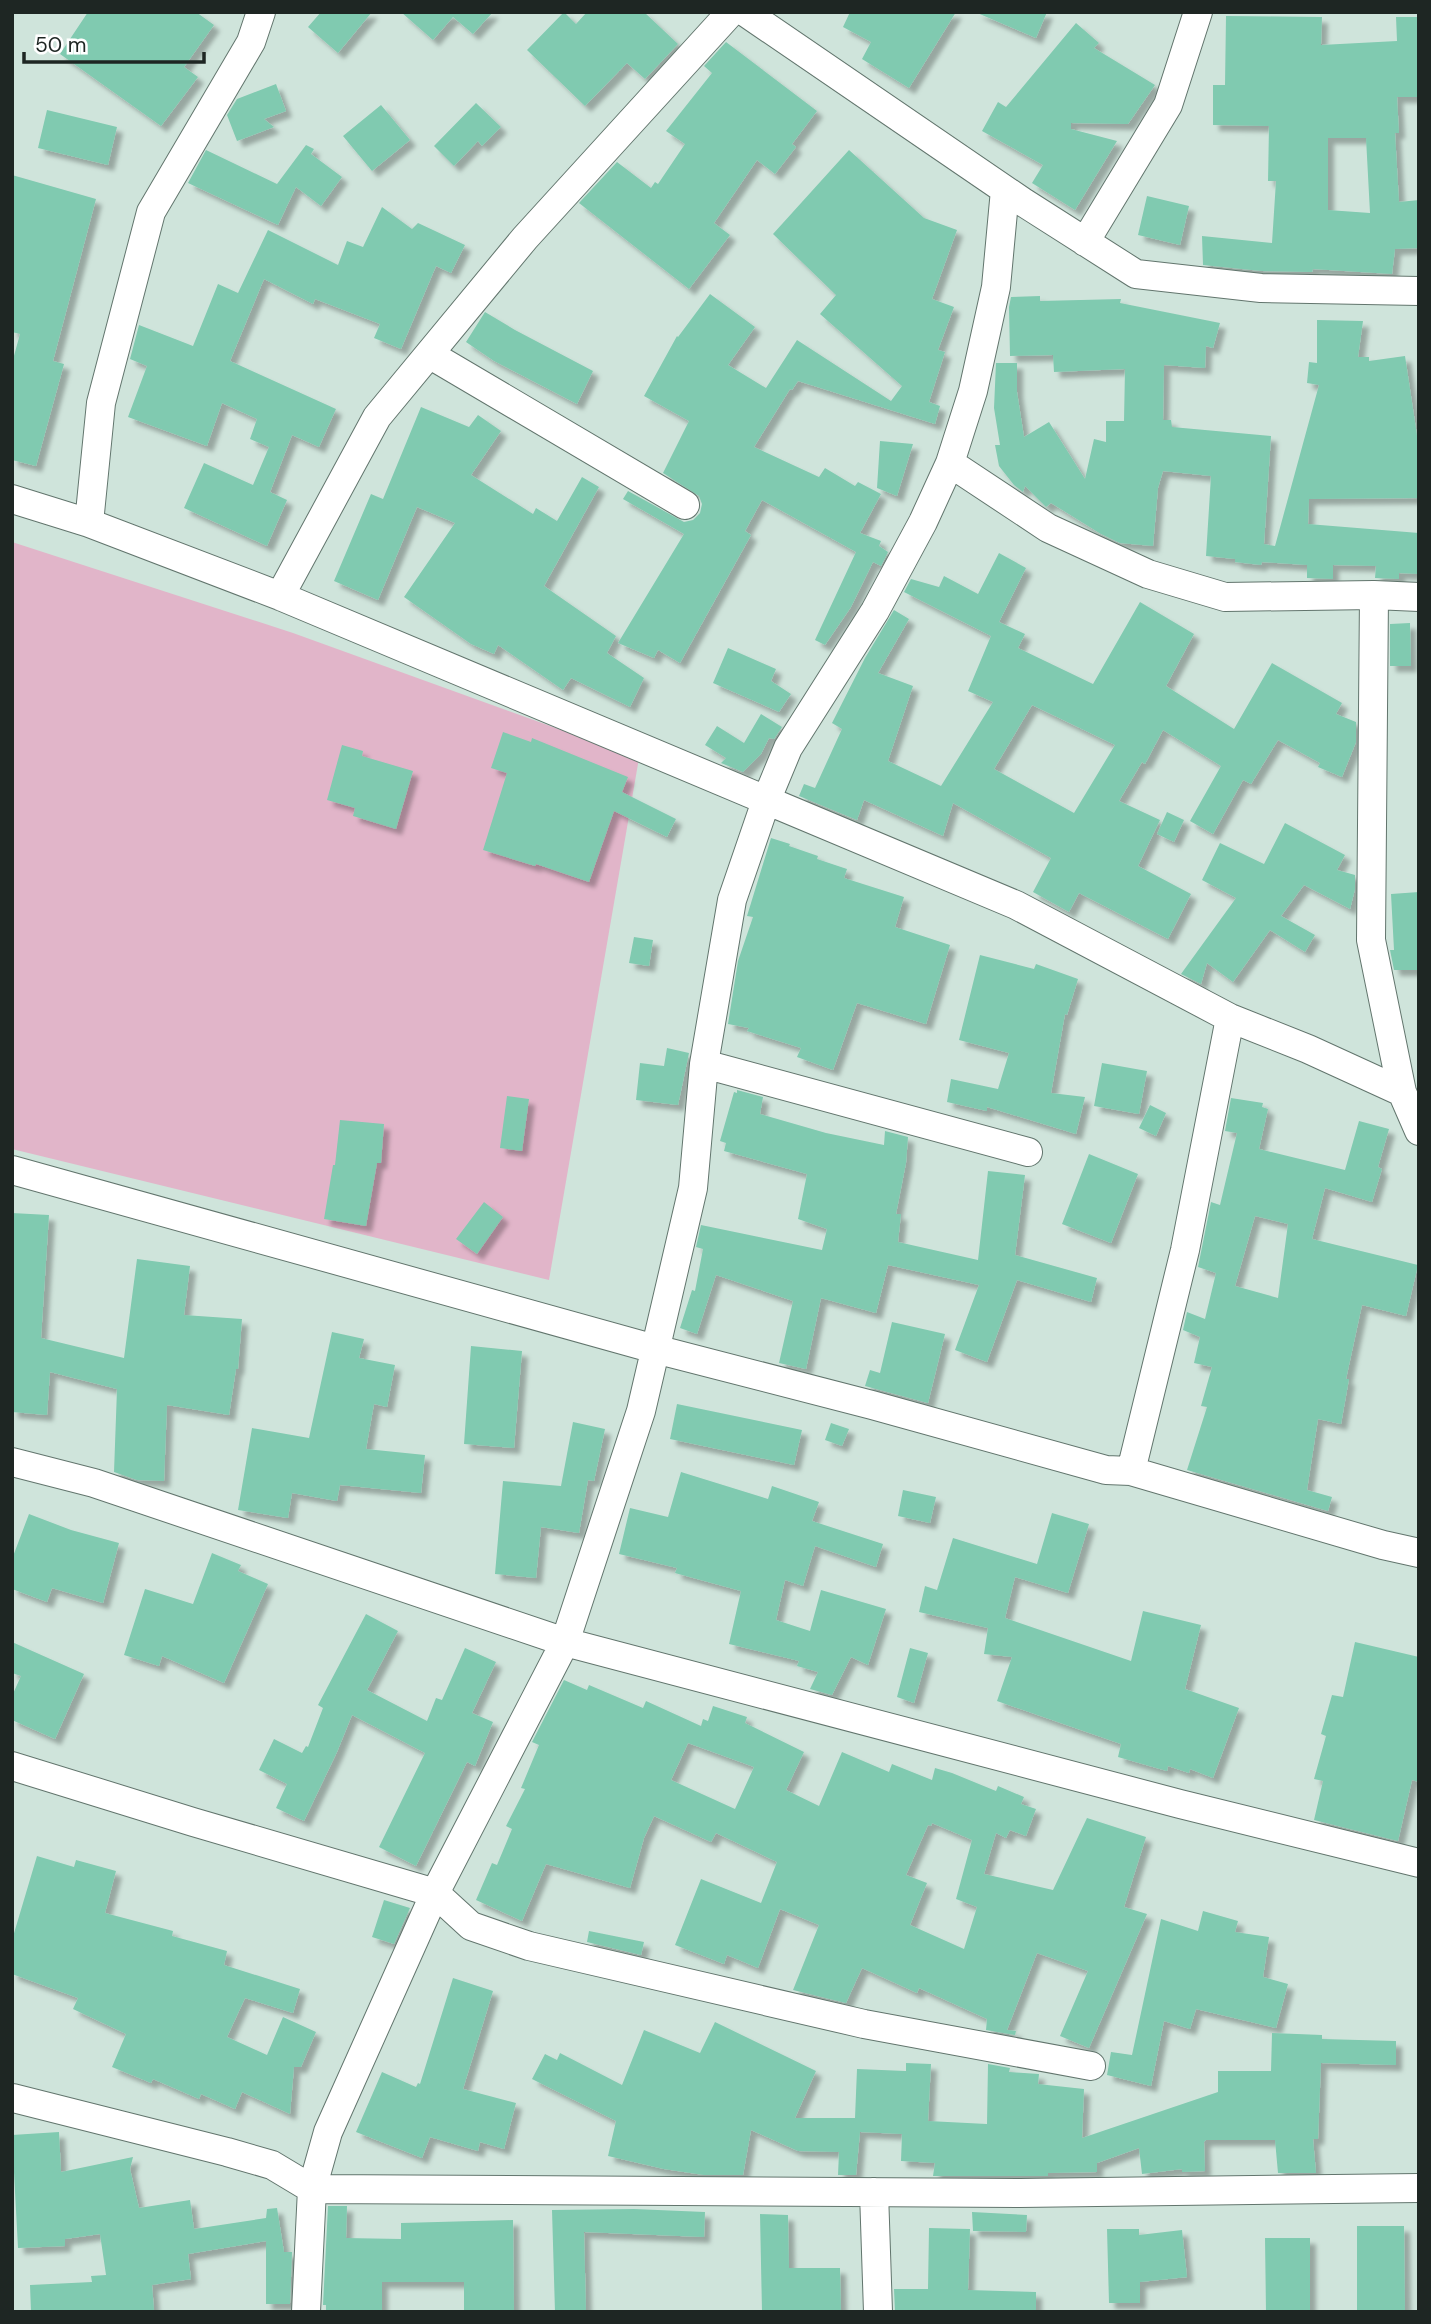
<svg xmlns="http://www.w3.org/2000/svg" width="1431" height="2324" viewBox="0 0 1431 2324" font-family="'DM Sans',sans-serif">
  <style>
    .green { fill: #e1b5c9 }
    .building { fill: #80cab0; fill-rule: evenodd; filter: url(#shadow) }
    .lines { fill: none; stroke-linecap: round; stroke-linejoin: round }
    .minor-casing { stroke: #62756d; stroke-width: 30 }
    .minor { stroke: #fff; stroke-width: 28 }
  </style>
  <defs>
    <filter id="shadow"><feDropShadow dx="6" dy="6" stdDeviation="2" flood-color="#0004"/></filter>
  </defs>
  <rect width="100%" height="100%" fill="#cfe4db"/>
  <path class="green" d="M12 542 293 633 639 758 549 1280 12 1149Z"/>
  <path class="building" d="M88 12H196L214 25 184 67 198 77 161 126 60 54Z
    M321 12H372L338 53 308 27Z
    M401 12H493L473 34 453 17 433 40Z
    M564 12 576 24 587 12H644L678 44 645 79 627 63 585 106 527 50Z
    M850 12H956L909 88 862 59 871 42 843 27Z
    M975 12H1047L1036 38Z
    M1226 16 1322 17 1321 45 1397 41 1396 17H1419V97H1397L1399 133H1395L1399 202 1419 200V248L1395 249 1392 274 1313 269 1312 272 1262 271 1203 265 1202 236 1272 243 1276 181H1268L1269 126 1213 125V85H1225ZM1328 138H1366L1370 213 1328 210Z
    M1076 23 1099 43 1094 48 1155 85 1128 124 1071 123V129L1117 141 1075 210 1032 183 1043 165 982 131 998 102 1006 107Z
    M726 42 817 111 792 144 796 147 775 174 757 160 714 223 730 235 689 289 579 203 617 162 651 188 655 182 658 184 685 144 666 131 712 73 704 66Z
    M276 84 286 111 264 119 274 127 237 141 227 115 237 99Z
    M476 103 501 127 482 146 478 141 454 166 434 146Z
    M381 105 410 140 372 171 343 136Z
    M47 110 117 127 108 165 38 148Z
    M306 145 314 149 311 154 342 177 321 206 296 187 278 225 188 183 206 150 277 184Z
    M849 150 924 218 957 230 932 299 954 307 938 350 945 352 929 402 940 406 935 424 798 381 792 390 790 389 754 447 819 477 825 468 855 486 858 482 881 494 860 533 881 541 879 546 888 552 881 566 873 562 851 607 825 645 815 640 856 552 762 500 745 531 751 535 680 663 658 650 654 658 618 643 684 534 623 499 628 491 684 522 693 520 700 513 702 504 699 496 663 473 689 421 644 396 677 336 678 337 710 294 755 327 728 365 766 388 797 340 891 401 902 386 820 314 836 295 773 234Z
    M12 175 96 199 53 361 64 364 36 466 12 460V363L20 334 12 332Z
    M1147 196 1189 206 1180 245 1138 235Z
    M382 207 412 229 418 223 465 245 451 273 436 266 401 349 374 338 380 324 315 299 313 304 264 279 230 361 336 409 319 447 292 435 270 492 287 500 267 546 184 508 204 463 253 485 269 447 250 439 257 419 222 403 207 446 128 417 147 366 130 359 139 325 193 346 218 284 238 293 268 230 338 265 347 241 363 247Z
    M1040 296V301L1121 299 1120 303 1220 323 1213 348 1206 346 1205 368 1164 365 1163 420H1171L1172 427 1271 436 1264 544 1275 546 1319 385 1307 383 1309 362 1317 363V320L1363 321 1358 357H1369V361L1405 356 1419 449V498L1309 499 1308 524 1419 533V574L1399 573V579L1375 578 1376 566 1333 565V579L1307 578V565L1262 562 1261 565 1235 562V559L1206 556 1211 476 1163 471 1158 488 1153 546 1120 543 1101 534 1051 503 1046 507 1025 486 1023 492 1014 485 999 466 995 445H1000L994 408 996 363H1017V392L1024 437 1049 422 1085 479 1094 439 1106 442V421H1124L1125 369 1054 372 1053 355 1010 356 1009 307 1011 297Z
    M485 312 515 330 593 371 577 404 494 361 466 342Z
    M421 407 469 427 478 415 501 431 471 475 533 514 536 508 557 521 582 477 599 487 544 586 616 636 607 653 644 678 630 707 571 678 563 690 498 645 494 654 471 644 404 597 455 523 417 507 378 600 334 581 371 494 383 499Z
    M880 441 913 444 897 496 877 488Z
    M999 553 1026 568 999 622 1025 634 1018 648 1093 684 1140 602 1194 634 1166 686 1234 729 1272 663 1342 703 1336 714 1356 722V742L1342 777 1318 767 1320 763 1278 740 1251 784 1243 780 1213 834 1190 821 1221 766 1163 730 1145 764 1142 762 1119 801 1160 820 1138 866 1191 894 1168 939 1079 893 1069 912 1033 892 1051 858 953 803 943 836 864 800 857 820 799 796 804 784 815 788 842 729 832 723 865 658 894 610 909 619 878 673 913 686 888 761 941 786 993 702 968 691 991 636 904 592 911 579 939 587 944 576 978 594ZM1032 705 1115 745 1074 813 994 769Z
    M1410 623 1411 666H1390V624Z
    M728 648 776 669 771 681 791 694 779 712 713 683Z
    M761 714 782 727 774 739 769 738 761 754 743 772 721 763 726 758 705 745 717 726 744 743Z
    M503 732 531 742 532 738 628 777 622 792 676 819 667 837 614 811 589 882 536 864 535 866 483 850 507 773 491 768Z
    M342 745 363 751 362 756 413 771 396 829 353 816 355 808 327 800Z
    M1167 812 1184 820 1174 842 1157 834Z
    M1285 823 1345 855 1337 870 1355 875V889L1350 909 1304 885 1281 916 1315 935 1305 952 1270 930 1233 982 1207 963 1201 984 1181 974 1236 898 1202 880 1220 843 1264 864Z
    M771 838 790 844 789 846 818 856 817 859 847 869 844 878 904 897 895 927 950 945 926 1024 857 1003 833 1070 797 1057 801 1048 747 1031 749 1028 728 1024 738 961 753 917 747 916Z
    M1419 892V970H1394L1390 950H1394L1391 894Z
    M634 937 653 940 649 966 629 963Z
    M980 955 1034 969 1036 964 1078 979 1067 1015 1065 1014 1051 1093 1085 1097 1076 1134 987 1107V1111L947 1102 951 1079 998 1089 1009 1053 959 1040Z
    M667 1048 689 1053 678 1105 636 1100 640 1063 664 1066Z
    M1102 1063 1147 1071 1139 1114 1094 1106Z
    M737 1090 763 1097 760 1114 826 1133 884 1145 885 1131 908 1137 906 1163 896 1214H901L898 1242 978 1260 988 1171 1025 1175 1015 1255 1097 1278 1091 1302 1017 1280 987 1362 955 1350 979 1285 888 1265 876 1313 821 1298 806 1369 779 1363 793 1301 716 1275 697 1334 680 1328 692 1290 695 1291 703 1249 696 1247 701 1225 822 1250 827 1229 798 1219 807 1174 724 1151 726 1143 720 1141 734 1092 737 1093Z
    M507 1096 529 1099 522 1151 500 1148Z
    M1231 1098 1263 1103 1262 1107 1268 1109 1259 1149 1345 1170 1359 1121 1389 1129 1378 1167 1382 1169 1372 1202 1325 1188 1312 1239 1418 1265 1406 1316 1362 1305 1346 1379H1349L1341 1424 1318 1419 1307 1490 1332 1497 1328 1511 1187 1470 1207 1407 1201 1406 1212 1367 1194 1363 1200 1337 1183 1330 1187 1312 1205 1319 1216 1273 1198 1267 1211 1202 1220 1205 1237 1133 1225 1131ZM1255 1216 1288 1224 1278 1298 1235 1286Z
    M1150 1105 1166 1113 1156 1136 1139 1128Z
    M340 1120 384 1124 381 1163H377L366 1226 324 1219 333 1165H335Z
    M1089 1154 1138 1174 1111 1243 1062 1224Z
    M484 1202 503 1217 477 1254 456 1239Z
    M12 1213 49 1215 41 1338 124 1358 137 1259 190 1266 184 1315 242 1319 238 1369H236L229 1415 167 1405 164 1481 137 1480 114 1472 117 1389 50 1372 47 1415 12 1412Z
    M892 1322 945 1334 928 1403 865 1386 870 1370 880 1373Z
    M332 1332 364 1339 359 1358 395 1365 387 1407 374 1404 366 1449 425 1455 421 1493 340 1485 337 1501 292 1493 288 1518 238 1510 252 1428 309 1438Z
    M471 1346 522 1351 514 1448 464 1444Z
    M677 1404 802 1430 794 1465 670 1439Z
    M573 1422 605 1429 594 1481 588 1480 579 1533 541 1527 536 1578 495 1574 503 1481 561 1486Z
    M831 1423 849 1429 842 1446 825 1440Z
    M681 1472 768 1499 772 1486 819 1502 812 1521 883 1544 876 1567 815 1546 803 1586 785 1580 776 1620 810 1631 821 1590 886 1609 868 1665 851 1657 832 1695 810 1689 818 1672 797 1666 799 1661 729 1644 741 1591 675 1573 677 1568 619 1554 630 1508 668 1517Z
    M903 1490 936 1497 930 1523 898 1516Z
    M1052 1513 1089 1524 1068 1593 1015 1577 1005 1618 1131 1661 1143 1611 1201 1625 1185 1689 1239 1708 1213 1778 1190 1769 1189 1773 1168 1766 1167 1771 1118 1757 1121 1744 997 1701 1012 1657 984 1654 988 1628 919 1612 925 1586 937 1590 953 1538 1037 1564Z
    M29 1514 71 1530 119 1543 103 1603 52 1588 47 1602 12 1589V1559Z
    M212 1553 241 1565 238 1571 268 1584 224 1683 162 1656 159 1666 124 1655 145 1589 193 1604Z
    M366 1614 398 1631 367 1690 427 1721 436 1698 442 1700 465 1648 496 1662 472 1713 493 1722 475 1766 467 1762 416 1866 379 1847 425 1753 352 1715 337 1752 304 1821 276 1808 287 1784 259 1770 274 1739 302 1753 306 1746 308 1747 323 1708 318 1705Z
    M12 1642 84 1674 55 1739 12 1720V1696L21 1676 12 1673Z
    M1355 1642 1419 1657V1782L1412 1780 1398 1841 1314 1820 1323 1781 1314 1779 1326 1736 1321 1734 1332 1695 1343 1697Z
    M910 1648 928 1653 914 1703 897 1697Z
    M564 1680 587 1690 589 1685 643 1708 646 1701 701 1726 703 1719 708 1721 713 1706 747 1717 745 1723 804 1752 786 1790 819 1806 842 1752 889 1772 892 1764 932 1780 935 1768 952 1773 996 1791 998 1786 1024 1797 1021 1804 1036 1809 1026 1836 1010 1830 1006 1838 996 1833 984 1874 1053 1890 1087 1818 1146 1837 1124 1907 1147 1914 1089 2048 1060 2036 1088 1971 1037 1953 1007 2030 1016 2031 1015 2035 986 2030 987 2019 919 1988 917 1993 862 1968 846 2003 793 1990 819 1925 780 1909 758 1968 727 1955 724 1964 675 1945 701 1879 761 1903 777 1862 716 1833 711 1842 654 1816 644 1838 630 1888 546 1864 522 1921 476 1900 492 1863 497 1865 512 1829 506 1826 525 1789 521 1788 539 1745 532 1742ZM688 1743 754 1767 735 1809 671 1780ZM932 1823 972 1840 956 1899 977 1907 964 1949 910 1925 927 1883 906 1875 928 1825 931 1826Z
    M37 1856 74 1867 76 1860 116 1871 105 1913 173 1931 172 1936 227 1951 224 1965 300 1989 293 2013 245 1998 227 2037 267 2055 283 2017 316 2032 301 2067H294L290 2114 242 2092 235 2109 201 2094 199 2099 153 2079 151 2083 112 2067 126 2034 73 2009 78 1998 12 1974V1940Z
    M384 1900 410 1908 394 1944 372 1937Z
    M1203 1911 1238 1921 1235 1932 1269 1937 1263 1977 1288 1984 1276 2028 1196 2009 1190 2029 1164 2021 1151 2086 1107 2075 1111 2052 1132 2055 1161 1919 1198 1931Z
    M589 1931 644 1942 641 1955 587 1942Z
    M453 1978 493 1991 463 2089 516 2103 504 2149 480 2142 478 2151 430 2137 422 2158 356 2132 382 2072 416 2087 418 2083 420 2084Z
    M715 2022 816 2071 795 2118H855L857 2069 906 2071V2063L931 2064 928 2121 987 2124 988 2064 1010 2068 1009 2072 1039 2074 1038 2084 1084 2089 1082 2138 1218 2092V2071H1271L1272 2033 1322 2035V2039L1396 2041V2065L1321 2063 1318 2139H1313L1316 2173H1278L1275 2140H1206L1204 2142 1205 2171 1182 2172V2169L1142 2174 1139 2148 1097 2163V2172L1048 2173V2176H933L935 2163 901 2161 902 2134 860 2132 856 2175H838L839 2152 798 2151 751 2130 743 2175H704L664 2169 608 2156 616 2121 532 2079 545 2054 557 2060 560 2053 622 2085 644 2030 700 2053Z
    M59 2132 61 2172 133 2157 130 2169 139 2208 190 2200 194 2229 266 2218 267 2209 277 2208 284 2252H292L290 2304H266V2241L188 2254 191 2279 152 2285 154 2310 31 2312 30 2285 92 2282 91 2276 106 2275 100 2234 65 2239V2246L18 2248 12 2135Z
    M328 2206H347L346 2238 401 2239V2223L513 2220 514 2312H464V2282H382V2312H326V2305H323Z
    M634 2209 705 2212 704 2237 584 2232 586 2312H555L552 2210Z
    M972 2212 1027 2215 1026 2232 973 2231Z
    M760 2214 788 2215 789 2268H840L841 2312H762Z
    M1357 2226H1404L1405 2312H1357Z
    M929 2228 970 2229 968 2290 1036 2292V2312H895L894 2289H928Z
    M1107 2229H1139V2235L1182 2230 1187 2277 1140 2282V2303H1109Z
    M1265 2238H1310V2312H1266Z"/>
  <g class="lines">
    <g class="minor-casing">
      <path id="minor" d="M745 12 1023 202 1136 274 1261 288 1419 291
        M1085 242 1168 105 1198 12
        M429 354 685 505
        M950 463 1048 528 1148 574 1225 597 1374 595 1419 597
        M12 499 89 523 280 596 1016 905 1230 1018 1308 1049 1402 1092
        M89 523 101 403 151 212 251 42 261 12
        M1374 595 1371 940 1402 1092 1419 1131
        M280 596 377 417 525 238 731 12
        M704 1064 1028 1152
        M12 1170 655 1349 872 1405 1106 1470 1131 1471 1383 1545 1419 1553
        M12 1462 94 1483 565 1642 1180 1804 1419 1863
        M1131 1471 1185 1250 1230 1018
        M12 1766 193 1822 435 1893 471 1926 529 1946 864 2024 1091 2066
        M13 2098 227 2152 272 2165 312 2189 1020 2193 1419 2188
        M874 2192 878 2312
        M306 2312 312 2189 328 2132 435 1893 565 1642 641 1411 693 1188 704 1064 732 900 766 801 788 748 875 611 923 522 950 463 973 391 996 287 1005 190"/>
    </g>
    <use href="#minor" class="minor"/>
  </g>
  <rect width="1431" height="2324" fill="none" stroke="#1e2623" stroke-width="28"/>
  <path d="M24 52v10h180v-10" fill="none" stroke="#1e2623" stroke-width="3.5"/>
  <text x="35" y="52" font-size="21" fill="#1e2623" stroke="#ffffff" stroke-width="5" paint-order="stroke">50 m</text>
</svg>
